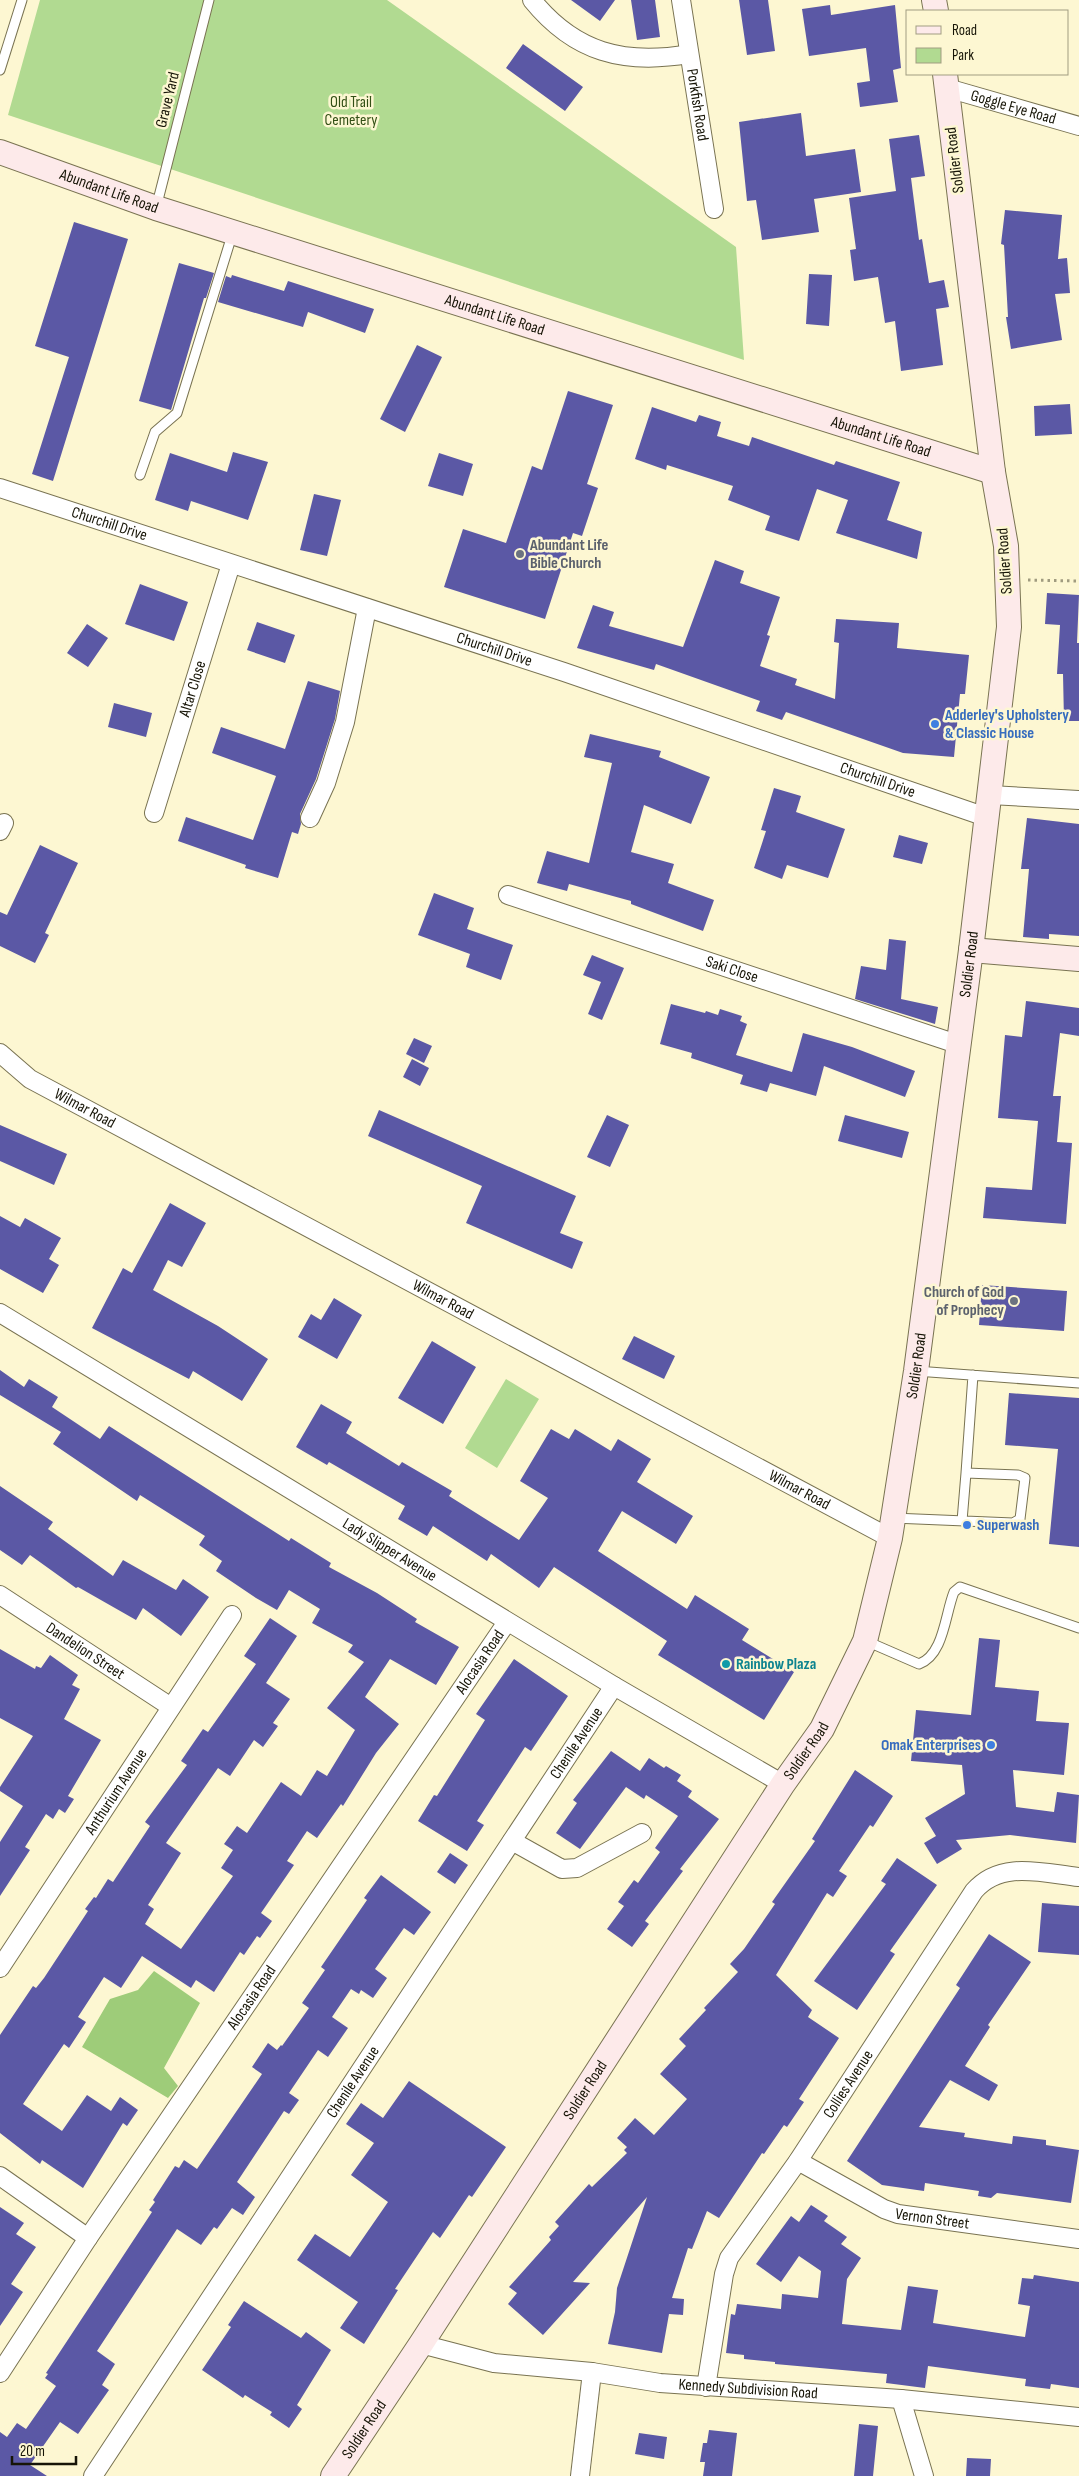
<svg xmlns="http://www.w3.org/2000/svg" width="1079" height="2476" viewBox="0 0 1079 2476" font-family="'Sofia Sans Condensed',sans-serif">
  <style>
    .green { fill: #b1da91 }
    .forest { fill: #9ecc79 }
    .building { fill: #5b58a5 }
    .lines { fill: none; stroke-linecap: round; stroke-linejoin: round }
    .lane-casing { stroke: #797352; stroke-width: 11 }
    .street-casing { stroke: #797352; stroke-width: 20 }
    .secondary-casing { stroke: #797352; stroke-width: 26 }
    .path { stroke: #a09b7f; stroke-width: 3; stroke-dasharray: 2.5 4; stroke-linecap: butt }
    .lane { stroke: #fff; stroke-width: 9 }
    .street { stroke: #fff; stroke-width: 18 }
    .secondary { stroke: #fdeaea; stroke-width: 24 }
    .worship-dot { fill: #6b7280; stroke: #fdf7d2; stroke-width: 2 }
    .shop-dot { fill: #3f7fe0; stroke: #fdf7d2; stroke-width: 2 }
    .culture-dot { fill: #0f9aa8; stroke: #fdf7d2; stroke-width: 2 }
    .labels { text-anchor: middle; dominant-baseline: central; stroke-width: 5; stroke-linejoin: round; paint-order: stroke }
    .street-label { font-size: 16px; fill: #171507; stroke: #fdf7d2 }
    .park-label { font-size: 16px; fill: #335016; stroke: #fdf7d2 }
    .worship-label { font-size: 16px; font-weight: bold; fill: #5b616d; stroke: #fdf7d2; text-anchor: start }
    .shop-label { font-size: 16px; font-weight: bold; fill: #366cbe; stroke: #fdf7d2; text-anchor: start }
    .culture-label { font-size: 16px; font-weight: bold; fill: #0d838f; stroke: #fdf7d2; text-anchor: start }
  </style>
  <rect width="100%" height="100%" fill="#fdf7d2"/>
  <path class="green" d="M40 0H387L736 247 744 360 8 115Z
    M506 1379 539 1399 497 1468 465 1448Z"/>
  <path class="forest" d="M154 1971 200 2003 164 2068 178 2086 168 2098 82 2047 110 1999 138 1990Z"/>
  <path class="building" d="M571 0H615L600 21Z
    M631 0H655L660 37 637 40Z
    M739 0H768L775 51 747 55Z
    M830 5 831 15 895 5 901 68 893 70 898 102 860 107 857 83 870 81 866 48 809 56 802 9Z
    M523 44 583 87 565 111 506 68Z
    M801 113 806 156 855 149 861 192 814 199 819 232 762 240 756 200 747 201 739 122Z
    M919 135 925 176 911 178 919 240 922 239 929 283 944 280 949 307 936 309 943 365 901 371 895 321 885 323 878 277 854 281 850 250 856 249 849 198 896 191 889 139Z
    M1005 210 1062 215 1058 259 1067 258 1070 293 1055 294 1062 340 1011 349 1006 317H1008L1004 245 1001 244Z
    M74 222 128 239 53 481 32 474 69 357 35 346Z
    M179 263 214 273 206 298H204L171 410 139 401Z
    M809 274 832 275 829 326 806 324Z
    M232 275 284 291 288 281 374 309 365 333 308 312 303 327 218 302 226 276 231 278Z
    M417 345 442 357 405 432 380 419Z
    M568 391 613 405 587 484 598 488 582 536 573 533 545 619 444 587 463 529 506 543 532 466 542 470Z
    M1070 404 1072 434 1035 436 1034 406Z
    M652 407 696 422 699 415 721 422 717 436 749 446 752 437 834 465 836 461 900 482 887 520 922 532 917 559 836 533 848 500 817 489 799 541 765 530 770 516 728 500 733 486 667 465 666 470 635 459Z
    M233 452 268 462 248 520 191 501 188 511 155 500 170 453 227 472Z
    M439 453 473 464 463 496 428 486Z
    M314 494 341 500 327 556 300 550Z
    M715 560 744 571 740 583 780 597 767 635 770 636 760 666 797 679 795 685 835 699 839 643 834 642 836 619 899 623 897 648 969 655 965 694H960L954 757 903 753 786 712 782 720 756 711 760 701 656 664 654 670 577 648 593 605 614 612 609 626 683 647Z
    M140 584 188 602 174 641 125 624Z
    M1047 593 1079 595 1077 643H1079V721H1064L1063 674H1057L1060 625 1045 624Z
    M257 622 295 635 285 663 247 650Z
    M87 624 108 638 88 667 67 653Z
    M308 681 340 691 335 719 316 779 300 814 301 824 298 834 292 832 278 878 245 868 246 865 178 841 186 817 253 840 276 776 212 753 221 727 285 749Z
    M114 703 152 713 146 737 108 727Z
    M590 734 661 751 659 757 710 777 691 824 644 805 631 852 674 864 668 883 714 900 703 931 631 904V901L569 884 567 891 537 883 547 851 589 863 612 763 584 757Z
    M774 788 801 796 796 812 845 829 828 878 787 865 782 879 754 868 766 831 761 830Z
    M1027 818 1079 824V936L1049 934V939L1023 937 1029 869H1021Z
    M899 835 928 843 922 864 893 857Z
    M40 845 78 863 45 933 49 935 35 963 0 946V912L7 915Z
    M434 893 474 908 467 929 513 945 501 980 466 967 470 954 418 935Z
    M889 939 906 941 901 999 938 1007 935 1024 855 999 861 966 886 970Z
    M592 955 624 968 602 1020 588 1014 601 982 583 975Z
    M1026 1001 1079 1008V1036L1060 1033 1053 1096H1061L1057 1142 1072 1143 1066 1224 983 1218 986 1187 1032 1190 1038 1121 998 1118 1005 1035 1022 1037Z
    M671 1004 705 1013 706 1011 718 1015 720 1009 742 1016 740 1021 747 1024 736 1055 792 1072 803 1033 852 1047 915 1071 905 1097 824 1066 816 1096 770 1083 767 1092 740 1084 743 1075 691 1058 692 1053 660 1044Z
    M414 1038 432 1046 424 1063 406 1054Z
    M412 1059 429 1068 420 1086 403 1077Z
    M379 1110 576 1196 560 1233 583 1242 572 1269 466 1223 482 1186 368 1136Z
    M607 1115 629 1125 610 1167 587 1157Z
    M845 1115 909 1132 902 1158 838 1141Z
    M0 1125 67 1154 54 1185 0 1161Z
    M170 1203 206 1223 182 1267 168 1260 153 1290 218 1326 268 1359 242 1401 193 1371 189 1379 92 1328 123 1268 132 1273Z
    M0 1216 20 1227 25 1218 61 1238 49 1259 59 1265 43 1293 0 1269Z
    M982 1285 1067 1291 1064 1331 979 1325Z
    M334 1298 362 1315 337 1359 298 1337 311 1314 321 1320Z
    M634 1336 675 1356 664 1379 622 1359Z
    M432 1341 476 1367 443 1424 398 1398Z
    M0 1370 24 1387 29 1379 58 1397 52 1407 100 1439 109 1426 289 1541 291 1538 331 1563 329 1567 377 1593 417 1619 415 1622 459 1647 436 1685 390 1659 365 1697 399 1724 376 1753 343 1806 341 1804 317 1838 307 1831 287 1861 294 1865 261 1913 272 1921 260 1938 257 1936 244 1955 240 1952 214 1992 196 1980 191 1988 142 1956 121 1988 104 1977 78 2017 86 2022 69 2048 64 2044 23 2104 62 2131 87 2095 111 2111 120 2097 138 2110 127 2126 123 2123 83 2188 42 2160 40 2164 0 2133V2035L33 1986 36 1988 44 1978 88 1911 85 1909 94 1897 96 1898 108 1879 113 1882 150 1826 145 1822 187 1765 181 1761 203 1729 208 1732 256 1664 244 1656 270 1618 297 1636 266 1683 290 1699 273 1723 278 1726 263 1747 254 1740 230 1776 218 1768 166 1843 181 1853 148 1905 154 1909 145 1924 181 1949 233 1876 221 1868 233 1850 224 1844 237 1826 247 1833 281 1782 301 1796 317 1770 327 1776 355 1730 327 1708 364 1662 348 1652 353 1645 312 1623 320 1609 289 1590 277 1610 256 1598 216 1571 222 1561 199 1545 205 1536 140 1495 137 1501 53 1444 61 1432 0 1395Z
    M1009 1393 1079 1398V1547L1049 1544 1058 1449 1005 1445Z
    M321 1404 352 1422 346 1433 399 1466 402 1462 452 1491 449 1496 519 1540 548 1498 520 1481 551 1429 569 1439 575 1429 611 1451 618 1439 651 1459 637 1482 693 1516 676 1544 622 1511 598 1551 687 1609 695 1595 749 1629 742 1640 794 1672 764 1720 658 1655 667 1641 554 1567 539 1588 491 1554 487 1561 433 1526 427 1536 398 1519 405 1506 329 1462 327 1465 296 1447Z
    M0 1486 53 1522 48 1529 113 1576 123 1560 176 1590 183 1579 209 1597 181 1636 143 1608 136 1620 78 1587 76 1588 30 1555 22 1565 0 1550Z
    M979 1638 1000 1640 995 1687 1039 1691 1036 1721 1069 1723 1064 1775 1013 1770 1016 1807 1054 1812 1057 1792 1079 1795 1076 1843 1010 1835 956 1840 962 1849 937 1864 924 1843 936 1836 925 1818 965 1794 962 1765 911 1761 916 1710 971 1715Z
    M0 1649 35 1669 36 1666 41 1668 50 1655 78 1675 72 1685 80 1689 64 1719 101 1740 68 1796 74 1799 65 1813 59 1809 53 1819 46 1814 25 1847 30 1850 0 1896V1842L23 1806 0 1791V1787L33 1736 0 1718Z
    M514 1659 568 1696 531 1751 525 1747 477 1821 484 1825 467 1851 418 1821 434 1795 437 1796 485 1720 476 1714Z
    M611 1751 640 1771 649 1758 664 1768 666 1766 681 1775 677 1781 692 1791 688 1797 719 1819 680 1869 683 1871 645 1921 649 1924 632 1947 607 1929 624 1906 618 1902 634 1880 638 1883 660 1852 655 1848 678 1816 646 1795 644 1799 626 1787 580 1849 556 1833 577 1803 573 1800Z
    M855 1770 893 1796 873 1827 870 1825 839 1871 847 1876 833 1897 827 1893 776 1975 812 2010 808 2017 839 2038 799 2099 804 2102 787 2127 784 2125 764 2154 762 2153 719 2218 707 2211 692 2249 688 2248 672 2298 684 2299 683 2315 669 2314 662 2353 608 2344 615 2312 617 2288 647 2197 573 2282 590 2283 543 2335 508 2304 517 2293 509 2287 551 2240 549 2237 559 2226 555 2222 589 2184 592 2187 627 2153 624 2150 627 2147 617 2138 635 2118 654 2135 687 2099 660 2074 686 2046 679 2039 706 2010 704 2008 738 1972 730 1964 744 1949 775 1904 772 1902 815 1841 812 1839Z
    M450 1853 468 1865 455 1884 437 1872Z
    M897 1858 937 1885 890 1951 895 1954 857 2010 814 1981 886 1884 881 1881Z
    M381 1875 431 1912 414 1935 404 1928 375 1969 387 1978 373 1998 361 1990 359 1994 351 1989 332 2017 348 2028 328 2057 318 2050 289 2093 299 2100 289 2114 284 2111 237 2182 255 2197 243 2215 232 2208 217 2229 214 2227 201 2245 177 2229 97 2351 115 2364 102 2385 109 2390 78 2434 60 2422 30 2465 47 2476H0V2432L7 2437 17 2423 26 2429 56 2386 45 2378 48 2374 46 2373 152 2212 149 2210 155 2202 153 2200 175 2166 179 2168 184 2160 197 2169 262 2074 252 2067 268 2043 277 2050 281 2045 282 2046 309 2008 302 2003 325 1970 321 1967 367 1900 364 1898Z
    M1042 1903 1079 1906V1955L1038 1952Z
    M989 1934 1031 1962 988 2025 990 2027 965 2066 998 2085 989 2101 950 2080 919 2127 965 2133 964 2137 1012 2144 1013 2136 1046 2140V2145L1079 2150 1071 2203 997 2193 991 2198 978 2196 979 2191 925 2183 924 2191 882 2185 847 2161 960 1988 956 1985Z
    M409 2081 506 2147 472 2197 469 2195 440 2238 433 2232 395 2289 398 2290 364 2344 340 2328 358 2302 297 2260 315 2234 350 2257 388 2202 351 2175 374 2143 346 2124 361 2103 383 2118Z
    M811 2205 828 2216 824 2221 847 2237 841 2244 861 2258 847 2279 842 2324 901 2330 908 2286 938 2290 933 2323 1025 2337 1030 2306 1018 2304 1022 2278 1033 2279 1034 2275 1079 2282V2388L1051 2384 1050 2389 1025 2386 1026 2379 928 2366 925 2388 886 2383 887 2374 775 2364V2362L744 2359V2355L726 2353 731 2314 735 2315 737 2304 781 2309 782 2294 818 2298 821 2271 799 2256 781 2282 756 2264 791 2216 799 2222Z
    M0 2207 24 2223 16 2234 36 2247 11 2284 23 2292 0 2326Z
    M244 2301 301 2338 306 2332 331 2350 297 2405 302 2409 289 2428 270 2415 272 2412 245 2395 243 2398 202 2370 231 2327 228 2325Z
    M859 2424 878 2426 873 2476H854Z
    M709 2430 737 2433 732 2476H703L705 2462H700L703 2443H707Z
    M639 2433 667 2437 664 2459 635 2454Z
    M967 2458 991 2459 990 2476H966Z"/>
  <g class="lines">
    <g class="lane-casing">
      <path id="lane" d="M0 70 22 0
        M156 208 209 0
        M140 475 155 432 177 413 233 232
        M916 1371 1079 1383
        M966 1473 973 1375
        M893 1518 1013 1523 1020 1519 1025 1478 1018 1475 966 1473 962 1521
        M866 1641 919 1664C944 1655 945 1614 954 1592L960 1587 1079 1628"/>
    </g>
    <g class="street-casing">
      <g id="street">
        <path d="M532 0C575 53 624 65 689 54"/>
        <path id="s1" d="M681 0 714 209"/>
        <path id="s2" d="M947 88 1079 126"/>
        <path id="s3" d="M0 488 564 672 986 817"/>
        <path d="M990 795 1079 800"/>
        <path id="s4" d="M154 813 231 564"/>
        <path d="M310 818 326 783 345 722 367 608"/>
        <path d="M0 831 4 823"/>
        <path id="s5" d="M508 895 957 1044"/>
        <path id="s6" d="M0 1053 30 1079 890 1538"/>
        <path id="s7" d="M0 1313 614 1686 783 1784"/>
        <path id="s8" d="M0 1595 171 1707"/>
        <path d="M512 1841 562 1869 577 1868 642 1833"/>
        <path id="s9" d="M0 1968 232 1615"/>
        <path id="s10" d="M798 2161 884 2209 898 2214 1079 2239"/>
        <path d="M0 2176 88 2238"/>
        <path id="s11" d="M421 2344 494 2363 592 2372 660 2383 901 2399 1079 2417"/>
        <path id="s12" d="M0 2373 88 2238 507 1622"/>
        <path id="s13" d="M706 2387 724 2274 729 2258 798 2161 974 1891C1001 1860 1042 1873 1079 1877"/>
        <path d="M901 2399 924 2476"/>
        <path id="s14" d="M93 2476 614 1686"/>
        <path d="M580 2476 592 2372"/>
      </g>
    </g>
    <g class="secondary-casing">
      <g id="secondary">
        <path d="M934 0 936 11"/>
        <path id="s15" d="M0 152 156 208 993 472"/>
        <path d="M971 950 1079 959"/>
        <path id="s16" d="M333 2476 421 2344 783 1784 822 1729 865 1641 890 1538 916 1371 971 950 1009 627 1006 546 993 472 945 74"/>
      </g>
    </g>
    <path class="path" d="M1028 580 1079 581"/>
    <use href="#lane" class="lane"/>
    <use href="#street" class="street"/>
    <use href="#secondary" class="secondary"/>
  </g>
  <g class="worship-dot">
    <circle cx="520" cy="554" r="5"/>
    <circle cx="1014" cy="1301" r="5"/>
  </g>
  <g class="shop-dot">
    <circle cx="935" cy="724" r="5"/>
    <circle cx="967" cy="1525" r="5"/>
    <circle cx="991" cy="1745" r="5"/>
  </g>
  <circle class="culture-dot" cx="726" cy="1664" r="5"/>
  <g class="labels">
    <g class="street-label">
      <text transform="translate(168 100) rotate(-76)">Grave Yard</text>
      <text stroke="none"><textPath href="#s1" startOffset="106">Porkfish Road</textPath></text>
      <text stroke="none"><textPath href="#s2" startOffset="69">Goggle Eye Road</textPath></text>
      <text transform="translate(955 160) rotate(-97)">Soldier Road</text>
      <text stroke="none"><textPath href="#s15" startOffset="116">Abundant Life Road</textPath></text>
      <text stroke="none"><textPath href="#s15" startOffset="521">Abundant Life Road</textPath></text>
      <text stroke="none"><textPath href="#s15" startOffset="926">Abundant Life Road</textPath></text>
      <text stroke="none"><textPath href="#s3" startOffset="115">Churchill Drive</textPath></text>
      <text transform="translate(1005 561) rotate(-94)">Soldier Road</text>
      <text stroke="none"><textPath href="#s3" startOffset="520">Churchill Drive</textPath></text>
      <text stroke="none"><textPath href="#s4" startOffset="130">Altar Close</textPath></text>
      <text stroke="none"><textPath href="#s3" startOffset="925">Churchill Drive</textPath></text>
      <text stroke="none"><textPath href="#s16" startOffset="1676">Soldier Road</textPath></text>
      <text stroke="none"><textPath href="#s5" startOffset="236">Saki Close</textPath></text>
      <text stroke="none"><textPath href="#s6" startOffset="102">Wilmar Road</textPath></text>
      <text stroke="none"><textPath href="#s6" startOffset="508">Wilmar Road</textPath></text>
      <text stroke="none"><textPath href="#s16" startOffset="1271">Soldier Road</textPath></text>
      <text stroke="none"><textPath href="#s6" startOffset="912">Wilmar Road</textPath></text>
      <text stroke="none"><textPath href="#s7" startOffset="456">Lady Slipper Avenue</textPath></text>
      <text stroke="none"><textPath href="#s8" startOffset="102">Dandelion Street</textPath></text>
      <text stroke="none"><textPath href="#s12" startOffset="858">Alocasia Road</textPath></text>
      <text stroke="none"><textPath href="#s14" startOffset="878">Chenile Avenue</textPath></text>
      <text stroke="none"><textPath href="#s16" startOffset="866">Soldier Road</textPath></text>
      <text stroke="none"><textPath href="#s9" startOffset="211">Anthurium Avenue</textPath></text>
      <text stroke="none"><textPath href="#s12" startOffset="452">Alocasia Road</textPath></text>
      <text stroke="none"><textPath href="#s14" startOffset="472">Chenile Avenue</textPath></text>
      <text stroke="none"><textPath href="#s13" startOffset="342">Collies Avenue</textPath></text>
      <text stroke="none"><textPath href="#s16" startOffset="461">Soldier Road</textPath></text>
      <text stroke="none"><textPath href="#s10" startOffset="148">Vernon Street</textPath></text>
      <text stroke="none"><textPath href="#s11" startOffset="331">Kennedy Subdivision Road</textPath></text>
      <text stroke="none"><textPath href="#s16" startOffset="56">Soldier Road</textPath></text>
    </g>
    <g class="park-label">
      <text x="351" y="102">Old Trail<tspan x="351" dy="18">Cemetery</tspan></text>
    </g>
    <g class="worship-label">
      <text x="530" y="545">Abundant Life<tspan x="530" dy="18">Bible Church</tspan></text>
      <text x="1004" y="1292" text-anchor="end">Church of God<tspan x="1004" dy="18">of Prophecy</tspan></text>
    </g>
    <g class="shop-label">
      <text x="945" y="715">Adderley's Upholstery<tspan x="945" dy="18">&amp; Classic House</tspan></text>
      <text x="977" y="1525">Superwash</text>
      <text x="981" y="1745" text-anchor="end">Omak Enterprises</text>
    </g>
    <g class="culture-label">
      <text x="736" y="1664">Rainbow Plaza</text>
    </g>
  </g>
  <rect x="906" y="10" width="162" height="65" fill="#fdf7d2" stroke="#a19d81"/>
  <rect x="916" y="26" width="25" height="8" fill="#fdeaea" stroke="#a19d81"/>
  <text x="952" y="35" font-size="15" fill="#171507">Road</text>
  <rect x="916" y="48" width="25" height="15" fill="#b1da91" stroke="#a19d81"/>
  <text x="952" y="60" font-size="15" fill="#171507">Park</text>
  <path d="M12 2456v8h64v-8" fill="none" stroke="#171507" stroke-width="2.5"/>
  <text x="20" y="2456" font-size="15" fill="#171507" stroke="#fdf7d2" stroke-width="4" paint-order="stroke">20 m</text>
</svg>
